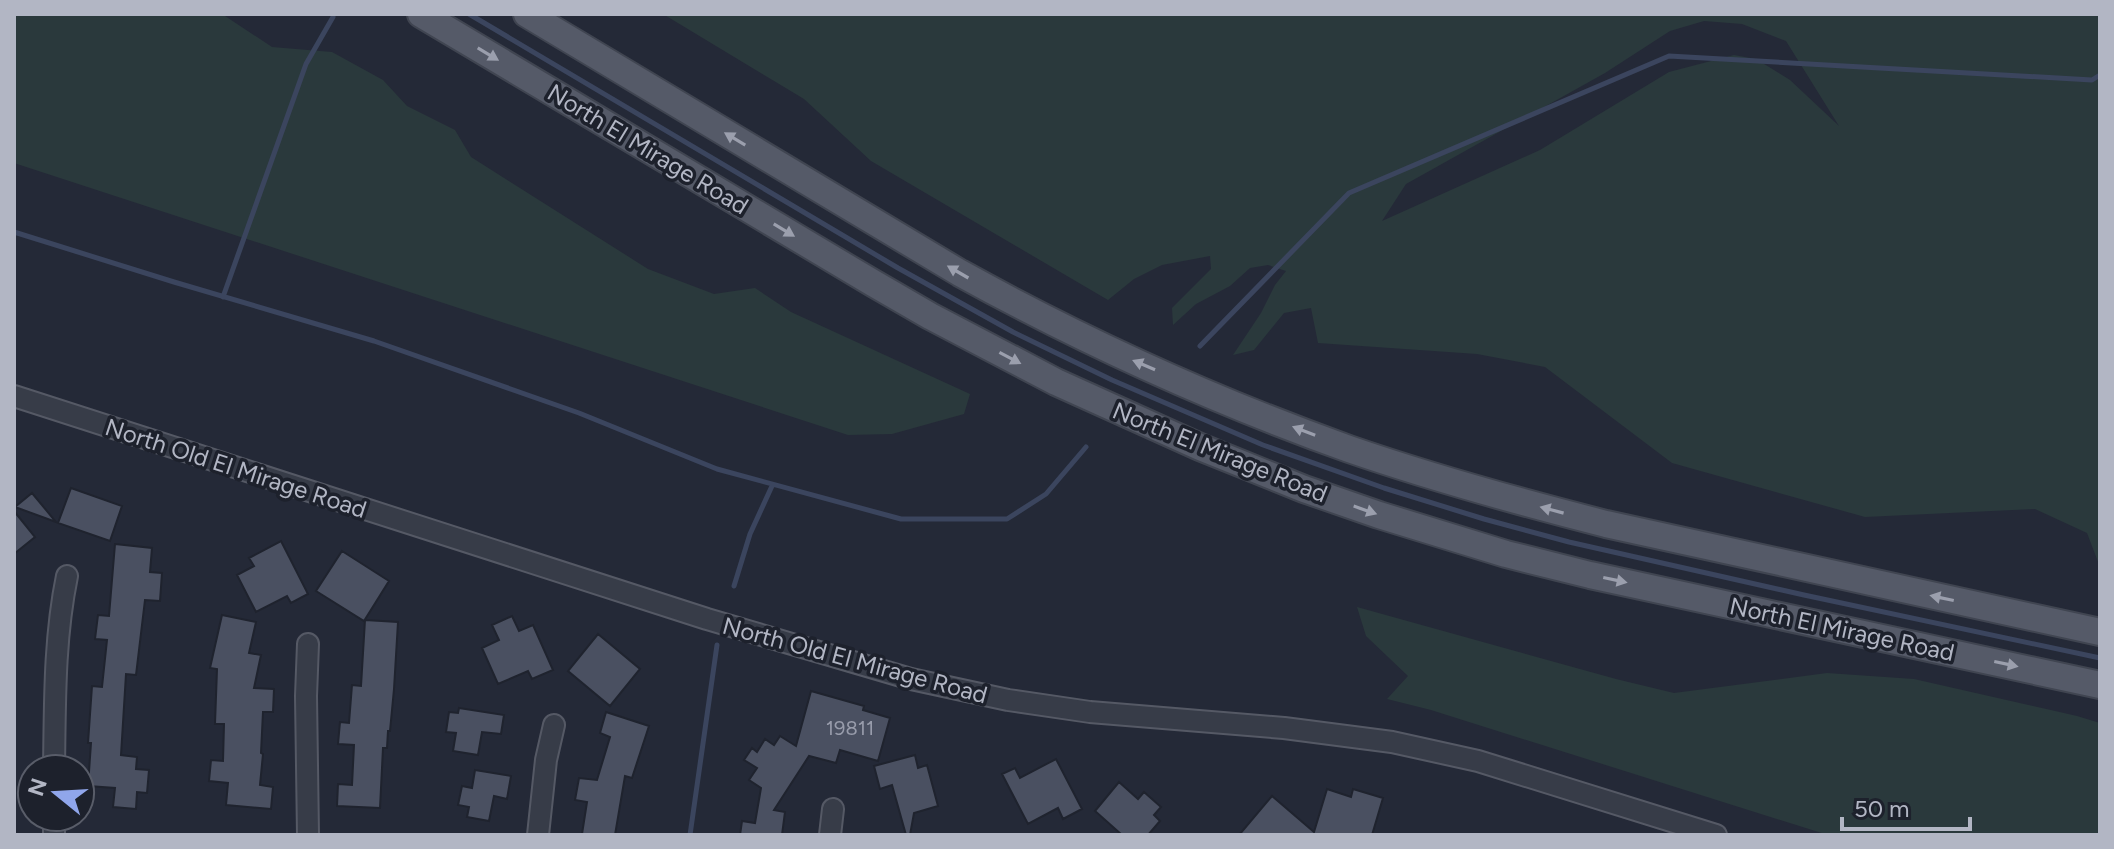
<svg xmlns="http://www.w3.org/2000/svg" width="2114" height="849" viewBox="0 0 2114 849" font-family="Figtree,sans-serif">
  <style>
    .green { fill: #2a393c; fill-rule: evenodd }
    .lines { fill: none; stroke-linecap: round; stroke-linejoin: round }
    .stream { stroke: #3b455e; stroke-width: 5 }
    .building { fill: #4a5061; stroke: #1f232e; stroke-width: 2 }
    .minor-casing { stroke: #555965; stroke-width: 24 }
    .major-casing { stroke: #404551; stroke-width: 30 }
    .minor { stroke: #373c48; stroke-width: 20 }
    .major { stroke: #555a68; stroke-width: 26 }
    .oneway { fill: #9b9fad }
    .labels { text-anchor: middle; dominant-baseline: central; stroke-width: 7; stroke-linejoin: round; paint-order: stroke }
    .number-label { font-size: 20px; fill: #989cab }
    .street-label { font-size: 24px; fill: #b2b6c4; stroke: #1d212c }
  </style>
  <rect width="100%" height="100%" fill="#242937"/>
  <path class="green" d="M14 14H222L272 47 332 52 383 80 407 106 455 130 471 157 648 269 714 294 755 288 791 312 970 394 964 414 892 434 848 435 14 163Z
    M663 14H2100V567L2087 533 2035 509 1865 517 1672 463 1545 367 1477 354 1318 343 1311 308 1284 313 1254 350 1233 355 1261 313 1275 285 1286 271 1268 265 1250 268 1230 286 1196 304 1173 325 1172 308 1211 269 1210 256 1162 265 1134 279 1108 300 871 161 804 99ZM1704 21 1742 24 1786 41 1839 126 1790 80 1756 59 1734 55 1669 72 1540 150 1382 221 1406 184 1605 73 1670 31Z
    M1357 607 1616 679 1674 693 1827 673 1914 679 2077 716 2100 723V835H1828L1431 710 1387 699 1408 676 1366 636Z"/>
  <g class="lines">
    <path class="stream" d="M469 14 898 268 1013 332 1112 380 1263 445 1384 488 1484 519 1569 542 1804 595 2100 658
      M14 232 174 282 374 341 579 413 717 469 901 519H1007L1046 494 1086 447
      M223 297 306 64 333 17
      M1200 346 1349 193 1669 56 2092 80 2100 75
      M734 586 750 534 772 486
      M690 835 717 645"/>
  </g>
  <path class="building" d="M71 488 122 506 110 541 58 523Z
    M32 493 56 522 15 507Z
    M14 511 35 537 14 554Z
    M281 541 308 594 291 603 287 596 256 612 237 575 254 566 249 558Z
    M115 544 152 548 150 572 162 573 160 601 145 600 136 675 126 674 121 755 137 757 136 769 149 770 147 793 137 792 136 809 113 807 115 788 88 786 91 743H88L92 686 102 687 107 640 95 639 98 615 109 616Z
    M342 551 389 581 364 621 316 591Z
    M222 615 256 622 249 653 261 655 254 688 274 689 273 712H263L261 753 263 754 260 785 273 787 271 809 226 805 228 783 209 781 211 760 223 761 224 724H215L217 669 210 668Z
    M512 616 519 631 533 625 553 670 532 679 528 671 498 684 482 648 499 640 492 625Z
    M365 620 398 622 394 689 390 731H388L387 748H383L380 808 337 806 338 784 352 785 354 745 338 744 340 722 349 723 352 685 361 686Z
    M598 634 640 669 610 706 568 671Z
    M811 691 864 706 863 710 890 718 878 761 840 750 836 763 809 756 774 810 785 812 782 835H740L742 821 755 823 761 788 749 780 757 768 744 760 752 748 757 752 765 739 774 745 780 736 796 746Z
    M459 708 504 715 501 734 482 732 478 755 453 751 456 733 446 732 449 712 458 713Z
    M606 712 649 726 632 778 625 776 615 835 582 834 587 802 575 800 579 778 597 780 610 737 600 733Z
    M915 755 918 768 927 765 938 806 914 813 910 835H906L892 785 880 789 874 766Z
    M1056 759 1082 809 1063 819 1058 808 1028 824 1002 774 1015 768 1020 778Z
    M475 770 511 776 507 799 494 796 489 821 467 817 469 807 458 805 462 786 472 788Z
    M1119 782 1138 799 1144 792 1161 807 1154 815 1160 821 1148 835H1122L1095 811Z
    M1327 789 1351 797 1353 789 1383 798 1372 835H1239L1272 796 1314 832Z"/>
  <g class="lines">
    <g class="minor-casing">
      <path id="minor" d="M14 396 707 619 911 679 1008 700 1090 712 1284 728 1392 742 1478 761 1716 835
        M308 644 306 696 308 835
        M54 769C55 705 54 639 67 576
        M54 817V835
        M538 835 546 760 554 725
        M830 835 833 809"/>
    </g>
    <g class="major-casing">
      <path id="major" d="M421 14 873 283 930 316 1056 382 1200 447 1304 489 1379 515 1506 554 1590 575 2100 685
        M527 14 960 273C1085 342 1215 401 1349 449 1433 478 1520 502 1606 524L2100 632"/>
    </g>
    <use href="#minor" class="minor"/>
    <use href="#major" class="major"/>
  </g>
  <defs><path id="oneway-solid" d="M-6-.8H1V-3.2L6.5 0L1 3.2V.8H-6Z" transform="scale(2)"/></defs>
  <g class="oneway">
    <use href="#oneway-solid" transform="translate(488 54) rotate(31)"/>
    <use href="#oneway-solid" transform="translate(735 139) rotate(-149)"/>
    <use href="#oneway-solid" transform="translate(784 230) rotate(31)"/>
    <use href="#oneway-solid" transform="translate(958 272) rotate(-150)"/>
    <use href="#oneway-solid" transform="translate(1010 358) rotate(28)"/>
    <use href="#oneway-solid" transform="translate(1144 365) rotate(-157)"/>
    <use href="#oneway-solid" transform="translate(1304 431) rotate(-159)"/>
    <use href="#oneway-solid" transform="translate(1365 510) rotate(19)"/>
    <use href="#oneway-solid" transform="translate(1552 510) rotate(-165)"/>
    <use href="#oneway-solid" transform="translate(1615 580) rotate(12)"/>
    <use href="#oneway-solid" transform="translate(1942 598) rotate(-168)"/>
    <use href="#oneway-solid" transform="translate(2006 664) rotate(12)"/>
  </g>
  <g class="labels">
    <g class="number-label">
      <text x="850" y="728">19811</text>
    </g>
    <g class="street-label">
      <text transform="translate(648 149) rotate(31)">North El Mirage Road</text>
      <text transform="translate(1220 452) rotate(22)">North El Mirage Road</text>
      <text transform="translate(236 468) rotate(18)">North Old El Mirage Road</text>
      <text transform="translate(1842 629) rotate(12)">North El Mirage Road</text>
      <text transform="translate(855 660) rotate(15)">North Old El Mirage Road</text>
    </g>
  </g>
  <rect width="2114" height="849" fill="none" stroke="#b2b6c4" stroke-width="32"/>
  <g transform="translate(56 793) rotate(288)"><circle r="38" fill="#1d212c" stroke="#595d69" stroke-width="2"/>
  <path d="M0-6L14 30L0 20L-14 30Z" fill="#90a6eb"/>
  <text y="-12" font-size="22" font-weight="bold" text-anchor="middle" fill="#b2b6c4">N</text>
  </g>
  <path d="M1842 817v12h128v-12" fill="none" stroke="#b2b6c4" stroke-width="4"/>
  <text x="1854" y="817" font-size="24" fill="#b2b6c4" stroke="#1d212c" stroke-width="6" paint-order="stroke">50 m</text>
</svg>
